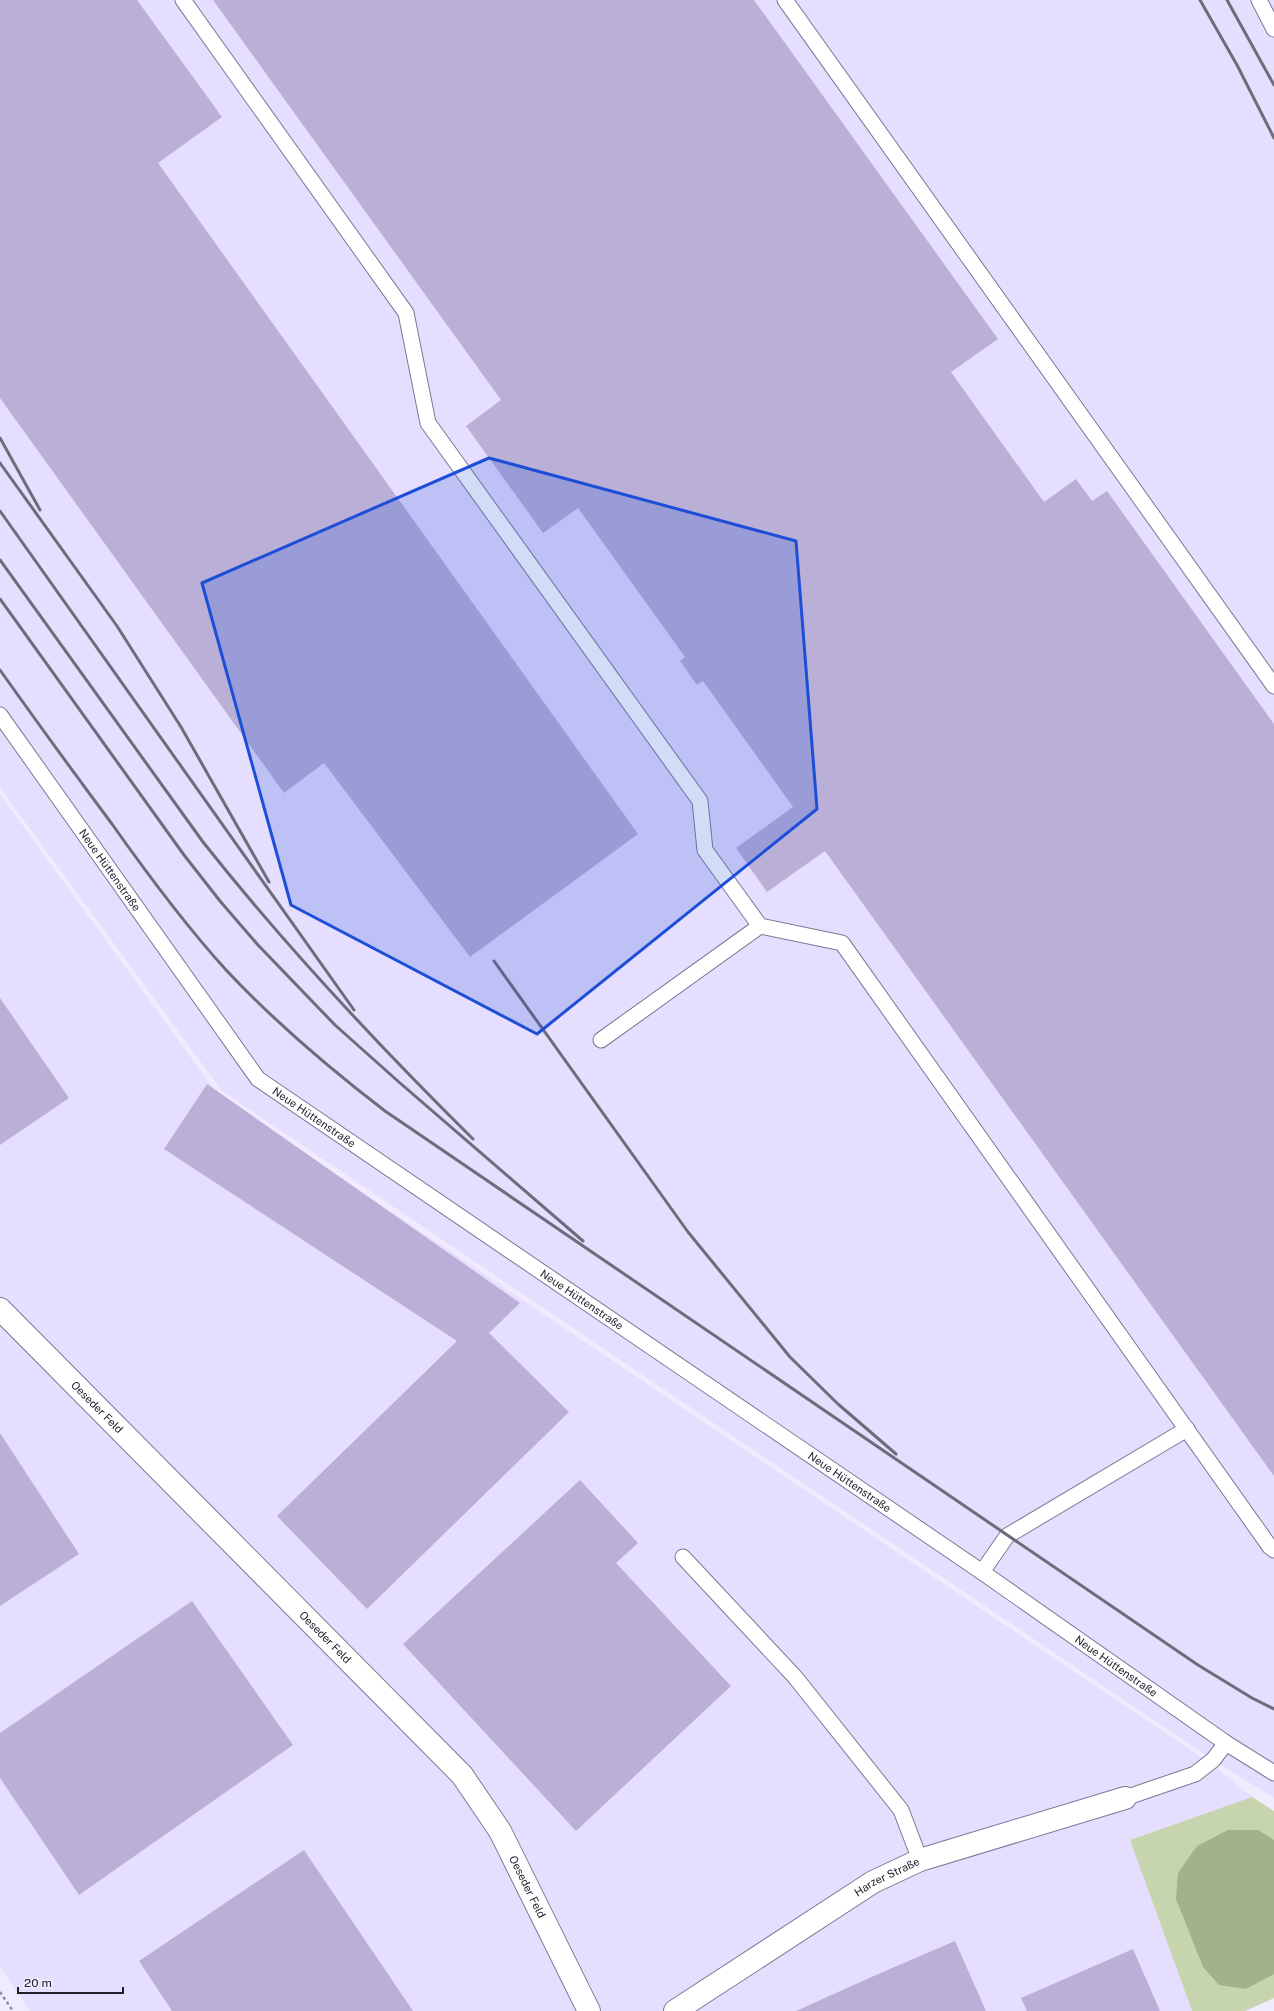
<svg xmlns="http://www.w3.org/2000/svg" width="1274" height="2011" viewBox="0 0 1274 2011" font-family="'Public Sans',sans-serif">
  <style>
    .built { fill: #e6defe }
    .green { fill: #c7d5ae }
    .water { fill: #a4b28b }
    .building { fill: #bab0d7 }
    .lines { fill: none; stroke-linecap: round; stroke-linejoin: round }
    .lane-casing { stroke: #7e7794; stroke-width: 17 }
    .street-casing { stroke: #7e7794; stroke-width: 24 }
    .path { stroke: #908b9c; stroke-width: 2.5; stroke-dasharray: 3 3; stroke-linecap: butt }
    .lane { stroke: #fff; stroke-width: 15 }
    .street { stroke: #fff; stroke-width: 22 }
    .rail { stroke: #6f6b7a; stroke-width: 3 }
    .marked { fill: #1d4ed8; fill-opacity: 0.2; stroke: #1d4ed8; stroke-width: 3; stroke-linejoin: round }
    .labels { text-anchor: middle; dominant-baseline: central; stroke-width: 3; stroke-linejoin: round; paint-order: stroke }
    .street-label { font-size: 11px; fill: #23202c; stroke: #f0ebff }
  </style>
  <rect width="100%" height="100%" fill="#f0ebff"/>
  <path class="built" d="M0 0H1274V1798L1213 1760 222 1091 0 788Z
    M0 794 218 1095 1210 1763 1252 1797 1130 1840 1192 2011H30L0 1967Z"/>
  <path class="green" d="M1252 1797 1274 1811V1998L1245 2011H1192L1130 1840Z"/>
  <path class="water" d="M1228 1830H1258L1274 1840V1974L1246 1989 1219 1985 1203 1967 1176 1899 1178 1873 1197 1846Z"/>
  <path class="building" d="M0 0H137L222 117 158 163 638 834 470 957 324 763 284 793 0 398Z
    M213 0H754L998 339 951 372 1044 502 1076 479 1092 501 1107 491 1274 724V1476L825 851 767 892 736 848 793 807 703 681 697 685 680 661 685 657 578 508 543 533 466 426 501 400Z
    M0 998 69 1098 0 1145Z
    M207 1084 520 1303 489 1333 569 1412 367 1609 277 1516 457 1341 164 1149Z
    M0 1433 79 1554 0 1606Z
    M580 1480 638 1543 616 1563 731 1686 576 1831 403 1644Z
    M192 1601 293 1745 79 1895 0 1778V1733Z
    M304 1850 413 2011H172L139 1961Z
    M955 1941 986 2011H796L876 1975Z
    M1133 1949 1160 2011H1027L1021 1998Z"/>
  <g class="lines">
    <g class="lane-casing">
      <g id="lane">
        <path d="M183 0 406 313 428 423 700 801 705 850 760 926 842 943 1270 1547 1274 1550"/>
        <path d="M785 0 1274 686"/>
        <path d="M1259 0 1274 29"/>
        <path id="s1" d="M0 715 258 1079 982 1572 1226 1743 1274 1773"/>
        <path d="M601 1040 760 926"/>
        <path d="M683 1557 795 1677 901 1810 920 1860"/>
        <path d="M982 1572 1007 1536 1187 1429"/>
        <path d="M1125 1798 1195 1774 1213 1760 1226 1743"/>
      </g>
    </g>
    <g class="street-casing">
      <g id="street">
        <path id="s2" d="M0 1309 462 1775 500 1831 589 2011"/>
        <path id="s3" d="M675 2011 873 1882 920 1860 1125 1798"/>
      </g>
    </g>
    <path class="path" d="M0 1992 13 2011"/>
    <use href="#lane" class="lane"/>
    <use href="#street" class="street"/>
    <path class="rail" d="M1200 0 1237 65 1274 138
      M1227 0 1274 85
      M0 438 40 510
      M0 463 117 626 181 727 269 882
      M0 511 354 1010
      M0 560 203 842C286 947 378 1045 473 1139
      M0 599 184 855 220 901 258 945 335 1025 400 1083 583 1241
      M0 670C37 722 74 773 112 824 148 875 185 925 227 971 276 1023 329 1068 385 1111L1198 1665 1252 1698 1274 1709
      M494 961 688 1232 790 1357 838 1404 896 1454"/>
  </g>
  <path class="marked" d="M489 458 796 541 817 809 537 1034 291 905 202 583Z"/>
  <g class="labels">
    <g class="street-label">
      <text stroke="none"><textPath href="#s1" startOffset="190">Neue Hüttenstraße</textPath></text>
      <text stroke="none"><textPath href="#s1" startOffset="514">Neue Hüttenstraße</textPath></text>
      <text stroke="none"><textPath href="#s1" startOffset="838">Neue Hüttenstraße</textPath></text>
      <text stroke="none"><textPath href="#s2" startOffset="138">Oeseder Feld</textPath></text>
      <text stroke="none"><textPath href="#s1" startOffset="1162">Neue Hüttenstraße</textPath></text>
      <text stroke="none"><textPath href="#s2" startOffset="462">Oeseder Feld</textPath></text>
      <text stroke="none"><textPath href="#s1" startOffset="1486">Neue Hüttenstraße</textPath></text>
      <text stroke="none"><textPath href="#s3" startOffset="251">Harzer Straße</textPath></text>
      <text stroke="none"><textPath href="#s2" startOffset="786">Oeseder Feld</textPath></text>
    </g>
  </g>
  <path d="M18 1987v6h105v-6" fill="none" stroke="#23202c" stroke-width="2"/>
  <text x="24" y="1987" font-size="12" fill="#23202c" stroke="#f0ebff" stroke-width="3" paint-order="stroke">20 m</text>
</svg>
